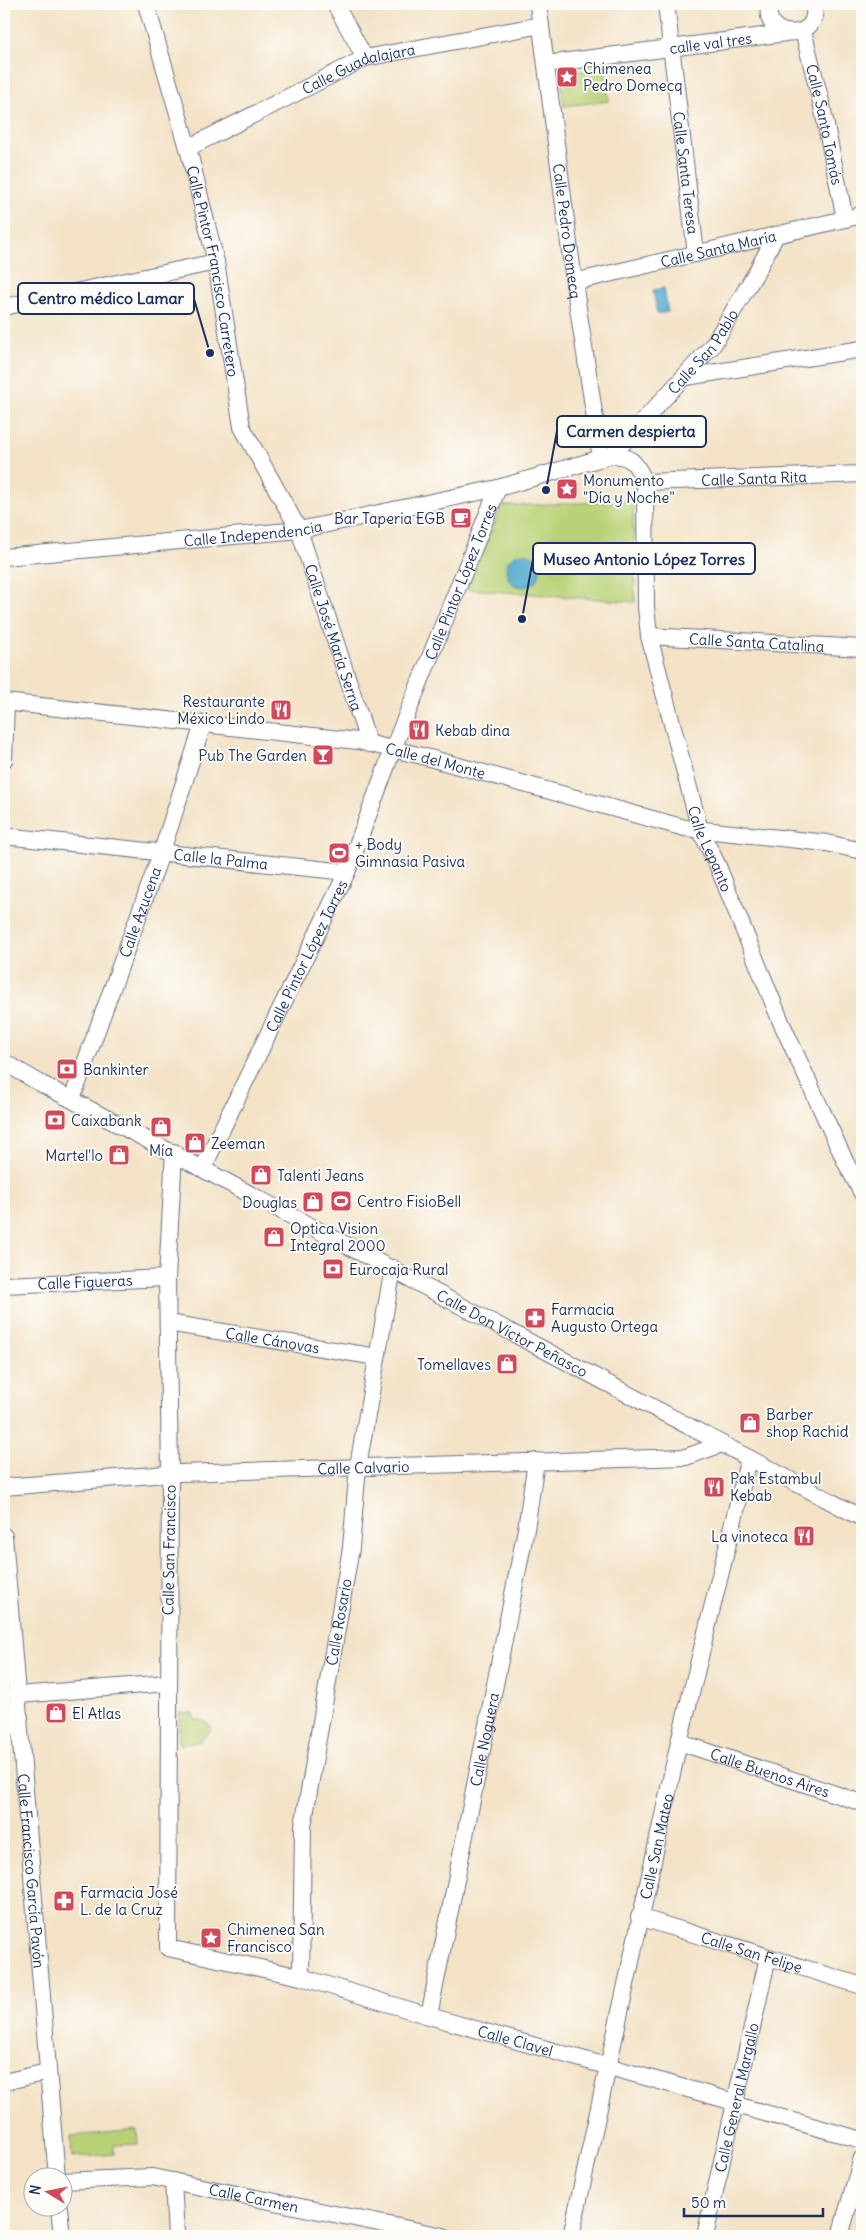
<svg xmlns="http://www.w3.org/2000/svg" width="866" height="2240" viewBox="0 0 866 2240" font-family="Delius,sans-serif">
  <style>
    .green { fill: #b9d176; stroke: #6a806a }
    .water { fill: #4fa8cc; stroke: #356c95 }
    .lines { fill: none; stroke-linecap: round; stroke-linejoin: round }
    .street-casing { stroke: #676e82; stroke-width: 18 }
    .street { stroke: #fff; stroke-width: 16 }
    .labels { text-anchor: middle; dominant-baseline: central; stroke-width: 4; stroke-linejoin: round; paint-order: stroke }
    .street-label { font-size: 15px; fill: #1b2f5e; stroke: #fdfcf7 }
    .poi-label { font-size: 15px; fill: #1b2f5e; stroke: #fdfcf7; text-anchor: start }
    .leader { fill: none; stroke: #1b2f5e; stroke-width: 2 }
    .callout-dot { fill: #1b2f5e; stroke: #fdfcf7; stroke-width: 2 }
    .callout { fill: #fdfcf7; stroke: #1b2f5e; stroke-width: 2 }
    .callout-label { font-size: 16px; text-anchor: middle; font-weight: bold; fill: #1b2f5e }
  </style>
  <rect width="100%" height="100%" fill="#fdfcf7"/>
  <filter id="ink" filterUnits="userSpaceOnUse"><feTurbulence type="fractalNoise" baseFrequency=".02" numOctaves="2"/><feDisplacementMap in="SourceGraphic" scale="10" xChannelSelector="R" yChannelSelector="G"/><feConvolveMatrix kernelMatrix="1 2 1 2 8 2 1 2 1" color-interpolation-filters="sRGB"/></filter>
  <filter id="wash" filterUnits="userSpaceOnUse"><feTurbulence type="fractalNoise" baseFrequency=".0096" numOctaves="4" result="noise"/><feDisplacementMap in="SourceGraphic" scale="20" xChannelSelector="R" yChannelSelector="G"/><feGaussianBlur stdDeviation="1.12" result="paint"/><feColorMatrix in="noise" values="0 0 0 0 0 0 0 0 0 0 0 0 0 0 0 0 0 1.4 0 .05"/><feComposite in="paint" operator="in"/></filter>
  <g filter="url(#wash)">
    <rect width="100%" height="100%" fill="#f3e2c6"/>
    <path class="green" d="M605 68 609 101 564 106 561 84 571 80 573 72Z
      M633 501 635 602 466 589 502 506Z
      M179 1713H193L194 1719 204 1721 212 1727C205 1742 194 1744 179 1744Z
      M137 2130 138 2144 114 2145V2154L72 2158 71 2136Z"/>
    <path class="water" d="M664 288 668 312 657 314 653 290Z
      M506 570a17 17 0 1 1 34 0a17 17 0 1 1-34 0Z"/>
  </g>
  <g filter="url(#ink)">
    <g class="lines">
      <g class="street-casing">
        <g id="street">
          <path id="s1" d="M146 4 188 148 216 262 242 427 299 530 369 744"/>
          <path d="M335 4 365 58"/>
          <path id="s2" d="M538 4 574 282 601 458"/>
          <path id="s3" d="M666 4 696 254"/>
          <path d="M770 4C759 41 824 43 813 4"/>
          <path id="s4" d="M803 31 822 106 845 219"/>
          <path id="s5" d="M546 64 786 33"/>
          <path id="s6" d="M188 148 365 58 541 25"/>
          <path id="s7" d="M574 282 862 215"/>
          <path d="M4 307 216 262"/>
          <path d="M686 377 862 349"/>
          <path id="s8" d="M612 455 713 345 757 271 776 235"/>
          <path id="s9" d="M645 482 862 474"/>
          <path id="s10" d="M4 557 299 530 498 488 612 455C633 456 636 464 645 482L646 607 649 636 700 830 717 864 781 1022 846 1163 862 1193"/>
          <path id="s11" d="M649 636 862 648"/>
          <path id="s12" d="M4 702 358 741 422 756 685 828 827 843 862 851"/>
          <path d="M4 760 6 702"/>
          <path id="s13" d="M4 836 347 872"/>
          <path id="s14" d="M4 1062 38 1082 862 1518"/>
          <path id="s15" d="M72 1099 162 851 203 724"/>
          <path id="s16" d="M174 1152 167 1278 170 1473 168 1948 301 1977 429 2016 727 2100 736 2105 862 2140"/>
          <path id="s17" d="M203 1168 347 872 393 749 498 488"/>
          <path id="s18" d="M4 1285 167 1278"/>
          <path id="s19" d="M168 1323 377 1357"/>
          <path id="s20" d="M4 1487 179 1473 686 1457 722 1444"/>
          <path id="s21" d="M4 1536 57 2178"/>
          <path d="M18 1695 168 1683"/>
          <path d="M4 1719 20 1717"/>
          <path id="s22" d="M679 1742 862 1803"/>
          <path id="s23" d="M639 1917 862 1986"/>
          <path id="s24" d="M301 1977 303 1826 351 1548 358 1466 393 1268"/>
          <path id="s25" d="M429 2016 526 1529 536 1461"/>
          <path d="M4 2082 47 2072"/>
          <path id="s26" d="M62 2181 152 2177 443 2236"/>
          <path d="M173 2181 176 2236"/>
          <path d="M59 2208 62 2236"/>
          <path id="s27" d="M571 2236 679 1742 749 1458"/>
          <path id="s28" d="M705 2236 768 1957"/>
          <path d="M840 2236 862 2158"/>
        </g>
      </g>
      <use href="#street" class="street"/>
    </g>
  </g>
  <defs>
    <g id="sight-square" transform="scale(1.125)"><rect x="-9" y="-9" width="18" height="18" rx="4" fill="#d1495b" stroke="#fdfcf7"/><path d="M0-6L1.8-2.2L6-1.7L2.9 1.2L3.7 5.4L0 3.3L-3.7 5.4L-2.9 1.2L-6-1.7L-1.8-2.2Z" fill="#fff"/></g>
    <g id="cafe-square" transform="scale(1.125)"><rect x="-9" y="-9" width="18" height="18" rx="4" fill="#d1495b" stroke="#fdfcf7"/><path d="M-5.5-4.5H6V0H3Q3 3.5 0 3.5H-2.5Q-5.5 3.5-5.5 0ZM3-3.2v2h1.7v-2ZM-6 4.5H4V6H-6Z" fill="#fff"/></g>
    <g id="restaurant-square" transform="scale(1.125)"><rect x="-9" y="-9" width="18" height="18" rx="4" fill="#d1495b" stroke="#fdfcf7"/><path d="M-5-6h1v4h1v-4h1v4h1v-4h1v5L-1.5 .5V6h-2V.5L-5-1ZM5-6V6H3V1.5H1.5Q1.5-4 5-6Z" fill="#fff"/></g>
    <g id="bar-square" transform="scale(1.125)"><rect x="-9" y="-9" width="18" height="18" rx="4" fill="#d1495b" stroke="#fdfcf7"/><path d="M-6-5H6L.8 .8V4.5H3.5V6h-7V4.5H-.8V.8Z" fill="#fff"/></g>
    <g id="stadium-square" transform="scale(1.125)"><rect x="-9" y="-9" width="18" height="18" rx="4" fill="#d1495b" stroke="#fdfcf7"/><path d="M0-5a6.5 5 0 1 0 0 10a6.5 5 0 1 0 0-10ZM-3.5-1.8h7v3.6h-7Z" fill="#fff"/></g>
    <g id="bank-square" transform="scale(1.125)"><rect x="-9" y="-9" width="18" height="18" rx="4" fill="#d1495b" stroke="#fdfcf7"/><path d="M-6-4H6V4H-6ZM0-2.3a2.3 2.3 0 1 0 0 4.6a2.3 2.3 0 1 0 0-4.6Z" fill="#fff"/></g>
    <g id="shop-square" transform="scale(1.125)"><rect x="-9" y="-9" width="18" height="18" rx="4" fill="#d1495b" stroke="#fdfcf7"/><path d="M-5-2.5h2.3a2.7 3.5 0 0 1 5.4 0H5L5.5 6h-11ZM-1.5-2.5h3a1.5 2.3 0 0 0-3 0Z" fill="#fff"/></g>
    <g id="pharmacy-square" transform="scale(1.125)"><rect x="-9" y="-9" width="18" height="18" rx="4" fill="#d1495b" stroke="#fdfcf7"/><path d="M-2-6h4v4h4v4h-4v4h-4v-4h-4v-4h4Z" fill="#fff"/></g>
  </defs>
  <g fill-rule="evenodd">
    <use href="#sight-square" x="567" y="77"/>
    <use href="#sight-square" x="567" y="489"/>
    <use href="#cafe-square" x="461" y="518"/>
    <use href="#restaurant-square" x="281" y="710"/>
    <use href="#restaurant-square" x="419" y="730"/>
    <use href="#bar-square" x="323" y="755"/>
    <use href="#stadium-square" x="339" y="853"/>
    <use href="#bank-square" x="67" y="1069"/>
    <use href="#bank-square" x="55" y="1120"/>
    <use href="#shop-square" x="161" y="1127"/>
    <use href="#shop-square" x="195" y="1143"/>
    <use href="#shop-square" x="119" y="1155"/>
    <use href="#shop-square" x="261" y="1175"/>
    <use href="#stadium-square" x="341" y="1201"/>
    <use href="#shop-square" x="313" y="1202"/>
    <use href="#shop-square" x="274" y="1237"/>
    <use href="#bank-square" x="333" y="1269"/>
    <use href="#pharmacy-square" x="535" y="1318"/>
    <use href="#shop-square" x="507" y="1364"/>
    <use href="#shop-square" x="750" y="1423"/>
    <use href="#restaurant-square" x="714" y="1487"/>
    <use href="#restaurant-square" x="804" y="1536"/>
    <use href="#shop-square" x="56" y="1713"/>
    <use href="#pharmacy-square" x="64" y="1901"/>
    <use href="#sight-square" x="211" y="1938"/>
  </g>
  <g class="labels">
    <g class="street-label">
      <text stroke="none"><textPath href="#s5" startOffset="166">calle val tres</textPath></text>
      <text stroke="none"><textPath href="#s6" startOffset="189">Calle Guadalajara</textPath></text>
      <text stroke="none"><textPath href="#s4" startOffset="96">Calle Santo Tomás</textPath></text>
      <text stroke="none"><textPath href="#s3" startOffset="170">Calle Santa Teresa</textPath></text>
      <text stroke="none"><textPath href="#s2" startOffset="229">Calle Pedro Domecq</textPath></text>
      <text stroke="none"><textPath href="#s7" startOffset="148">Calle Santa María</textPath></text>
      <text stroke="none"><textPath href="#s1" startOffset="276">Calle Pintor Francisco Carretero</textPath></text>
      <text stroke="none"><textPath href="#s8" startOffset="138">Calle San Pablo</textPath></text>
      <text stroke="none"><textPath href="#s9" startOffset="109">Calle Santa Rita</textPath></text>
      <text stroke="none"><textPath href="#s10" startOffset="250">Calle Independencia</textPath></text>
      <text stroke="none"><textPath href="#s17" startOffset="641">Calle Pintor López Torres</textPath></text>
      <text stroke="none"><textPath href="#s1" startOffset="665">Calle José María Serna</textPath></text>
      <text stroke="none"><textPath href="#s11" startOffset="108">Calle Santa Catalina</textPath></text>
      <text stroke="none"><textPath href="#s12" startOffset="436">Calle del Monte</textPath></text>
      <text stroke="none"><textPath href="#s10" startOffset="1040">Calle Lepanto</textPath></text>
      <text stroke="none"><textPath href="#s13" startOffset="218">Calle la Palma</textPath></text>
      <text stroke="none"><textPath href="#s15" startOffset="199">Calle Azucena</textPath></text>
      <text stroke="none"><textPath href="#s17" startOffset="236">Calle Pintor López Torres</textPath></text>
      <text stroke="none"><textPath href="#s18" startOffset="81">Calle Figueras</textPath></text>
      <text stroke="none"><textPath href="#s14" startOffset="576">Calle Don Víctor Peñasco</textPath></text>
      <text stroke="none"><textPath href="#s19" startOffset="106">Calle Cánovas</textPath></text>
      <text stroke="none"><textPath href="#s20" startOffset="360">Calle Calvario</textPath></text>
      <text transform="translate(169 1550) rotate(-89)">Calle San Francisco</text>
      <text stroke="none"><textPath href="#s24" startOffset="358">Calle Rosario</textPath></text>
      <text stroke="none"><textPath href="#s25" startOffset="282">Calle Noguera</textPath></text>
      <text stroke="none"><textPath href="#s22" startOffset="96">Calle Buenos Aires</textPath></text>
      <text stroke="none"><textPath href="#s27" startOffset="399">Calle San Mateo</textPath></text>
      <text stroke="none"><textPath href="#s21" startOffset="336">Calle Francisco García Pavón</textPath></text>
      <text stroke="none"><textPath href="#s23" startOffset="118">Calle San Felipe</textPath></text>
      <text stroke="none"><textPath href="#s16" startOffset="1156">Calle Clavel</textPath></text>
      <text stroke="none"><textPath href="#s28" startOffset="142">Calle General Margallo</textPath></text>
      <text stroke="none"><textPath href="#s26" startOffset="194">Calle Carmen</textPath></text>
    </g>
    <g class="poi-label">
      <text x="583" y="68">Chimenea<tspan x="583" dy="17">Pedro Domecq</tspan></text>
      <text x="583" y="480">Monumento<tspan x="583" dy="17">"Día y Noche"</tspan></text>
      <text x="445" y="518" text-anchor="end">Bar Taperia EGB</text>
      <text x="265" y="701" text-anchor="end">Restaurante<tspan x="265" dy="17">México Lindo</tspan></text>
      <text x="435" y="730">Kebab dina</text>
      <text x="307" y="755" text-anchor="end">Pub The Garden</text>
      <text x="355" y="844">+ Body<tspan x="355" dy="17">Gimnasia Pasiva</tspan></text>
      <text x="83" y="1069">Bankinter</text>
      <text x="71" y="1120">Caixabank</text>
      <text x="211" y="1143">Zeeman</text>
      <text x="161" y="1150" text-anchor="middle">Mía</text>
      <text x="103" y="1155" text-anchor="end">Martel'lo</text>
      <text x="277" y="1175">Talenti Jeans</text>
      <text x="357" y="1201">Centro FisioBell</text>
      <text x="297" y="1202" text-anchor="end">Douglas</text>
      <text x="290" y="1228">Optica Vision<tspan x="290" dy="17">Integral 2000</tspan></text>
      <text x="349" y="1269">Eurocaja Rural</text>
      <text x="551" y="1309">Farmacia<tspan x="551" dy="17">Augusto Ortega</tspan></text>
      <text x="491" y="1364" text-anchor="end">Tomellaves</text>
      <text x="766" y="1414">Barber<tspan x="766" dy="17">shop Rachid</tspan></text>
      <text x="730" y="1478">Pak Estambul<tspan x="730" dy="17">Kebab</tspan></text>
      <text x="788" y="1536" text-anchor="end">La vinoteca</text>
      <text x="72" y="1713">El Atlas</text>
      <text x="80" y="1892">Farmacia José<tspan x="80" dy="17">L. de la Cruz</tspan></text>
      <text x="227" y="1929">Chimenea San<tspan x="227" dy="17">Francisco</tspan></text>
    </g>
  </g>
  <path class="leader" d="M210 353L194 299M546 490L557 431M522 619L533 559"/>
  <g class="callout-dot">
    <circle cx="210" cy="353" r="5"/>
    <circle cx="546" cy="490" r="5"/>
    <circle cx="522" cy="619" r="5"/>
  </g>
  <g class="callout">
    <rect x="18" y="283" width="176" height="31" rx="5"/>
    <rect x="557" y="416" width="149" height="31" rx="5"/>
    <rect x="533" y="543" width="222" height="31" rx="5"/>
  </g>
  <g class="callout-label">
    <text x="106" y="304">Centro médico Lamar</text>
    <text x="631" y="437">Carmen despierta</text>
    <text x="644" y="565">Museo Antonio López Torres</text>
  </g>
  <rect width="866" height="2240" fill="none" stroke="#fdfcf7" stroke-width="20"/>
  <g transform="translate(48 2192) rotate(280)"><circle r="24" fill="#fdfcf7" stroke="#a3aaba"/>
  <path d="M0-4L9 19L0 12L-9 19Z" fill="#d1495b"/>
  <text y="-8" font-size="14" font-weight="bold" text-anchor="middle" fill="#1b2f5e">N</text>
  </g>
  <path d="M684 2208v8h139v-8" fill="none" stroke="#1b2f5e" stroke-width="2.5"/>
  <text x="691" y="2208" font-size="15" fill="#1b2f5e" stroke="#fdfcf7" stroke-width="4" paint-order="stroke">50 m</text>
</svg>
